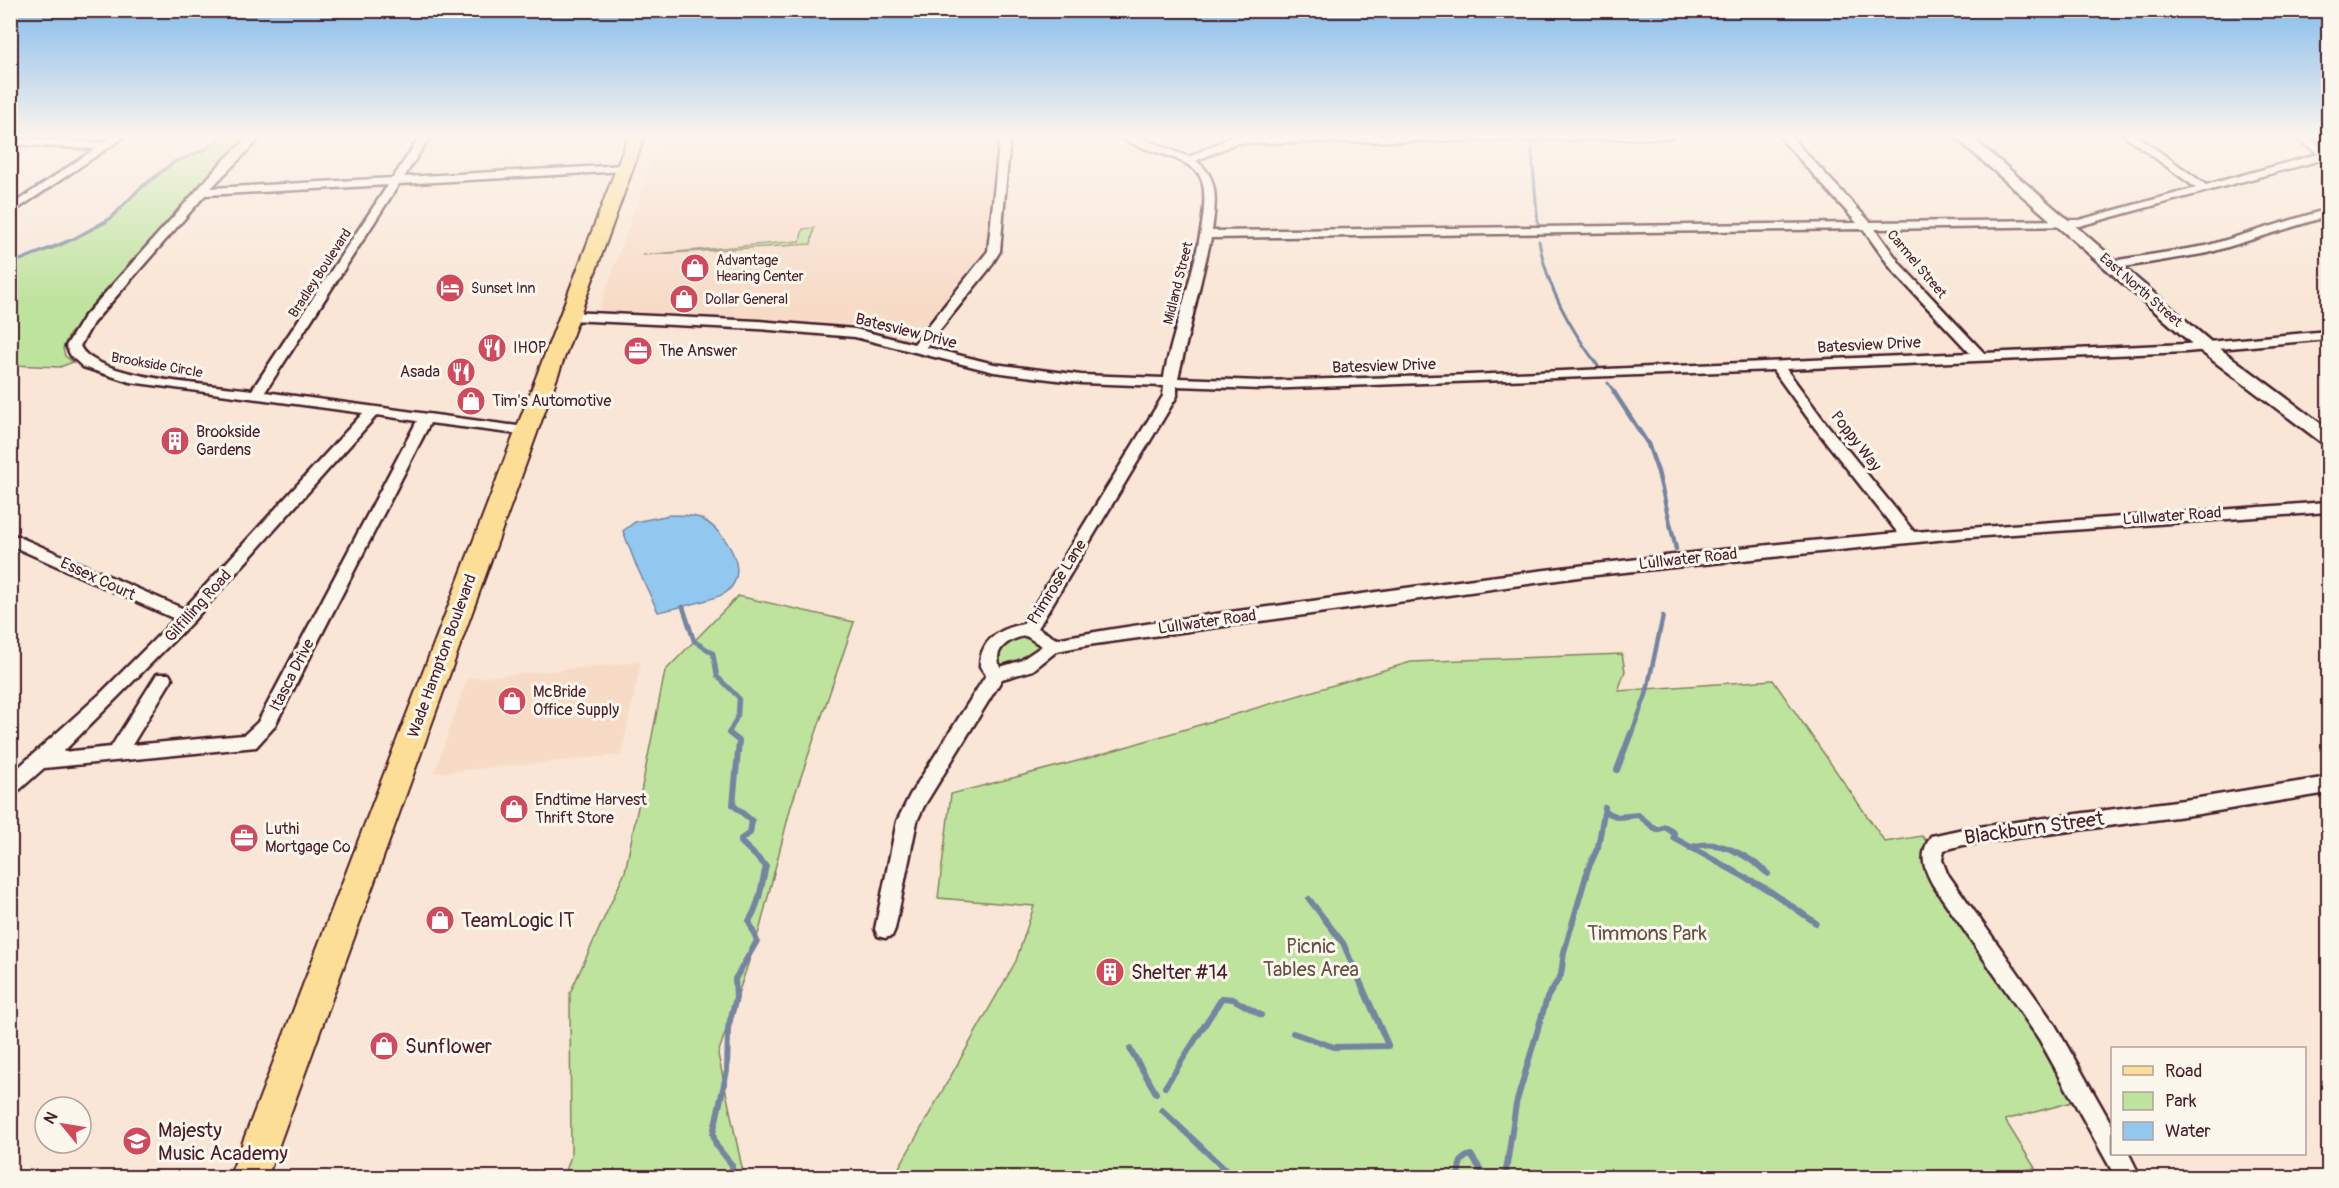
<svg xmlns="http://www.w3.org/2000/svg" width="2339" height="1188" viewBox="0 0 2339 1188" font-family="Pangolin,sans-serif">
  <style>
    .built { fill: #f7dbc7 }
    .green { fill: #bde39d; stroke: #848164; stroke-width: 1.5 }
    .water { fill: #92c8f0; stroke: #7584a1; stroke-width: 1.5 }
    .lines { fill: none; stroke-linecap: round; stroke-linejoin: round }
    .stream-far2 { stroke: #7584a1; stroke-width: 3 }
    .stream-far1 { stroke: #7584a1; stroke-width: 4.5 }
    .stream { stroke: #7584a1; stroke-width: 6 }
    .street-casing { stroke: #4a1f2b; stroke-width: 5 }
    .secondary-casing { stroke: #4a1f2b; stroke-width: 5 }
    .primary-casing { stroke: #4a1f2b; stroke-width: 4 }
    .street { fill: #fbf7ec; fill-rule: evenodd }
    .secondary { fill: #fbf7ec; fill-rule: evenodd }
    .primary { fill: #fcde96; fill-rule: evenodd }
    .labels { text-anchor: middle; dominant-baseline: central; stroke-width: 6; stroke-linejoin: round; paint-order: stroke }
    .far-poi-label { font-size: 14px; fill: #4a1f2b; stroke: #fbf7ec; text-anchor: start }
    .far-street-label { font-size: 14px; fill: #4a1f2b; stroke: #fbf7ec }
    .street-label { font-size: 16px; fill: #4a1f2b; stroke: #fbf7ec }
    .poi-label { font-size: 16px; fill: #4a1f2b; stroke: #fbf7ec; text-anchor: start }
    .near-street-label { font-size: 20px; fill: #4a1f2b; stroke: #fbf7ec }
    .near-poi-label { font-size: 20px; fill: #4a1f2b; stroke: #fbf7ec; text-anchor: start }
    .near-park-label { font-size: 20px; fill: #675048; stroke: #fbf7ec }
  </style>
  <rect width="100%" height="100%" fill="#f9e6d6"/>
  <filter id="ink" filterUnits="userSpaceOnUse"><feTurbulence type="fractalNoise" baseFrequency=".0167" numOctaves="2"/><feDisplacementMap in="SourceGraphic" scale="12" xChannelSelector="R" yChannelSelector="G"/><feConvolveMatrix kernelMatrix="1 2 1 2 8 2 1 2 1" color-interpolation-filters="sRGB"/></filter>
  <g filter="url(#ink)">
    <path class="built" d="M661 135H1002L989 251 914 345 843 330 597 315Z
      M641 662 621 755 434 773 467 679Z"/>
    <path class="green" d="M227 135H254L69 335 63 348 65 356 73 362 60 367 11 365V263L60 246 106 223 133 196 173 163 209 147Z
      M814 228 811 244 643 255 800 241 803 229Z
      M738 596 854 622 791 806 760 928 718 1054 744 1177H564L571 1156 570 993 625 872 665 671Z
      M1016 637 1027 638 1039 647 1032 657 1007 667 998 662 995 656 999 646Z
      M1622 654 1625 671 1618 691 1773 680 1885 842 1922 836 1927 842 1924 854 1930 876 2053 1060 2076 1101 2005 1120 2035 1168 1994 1177 893 1178 1016 961 1034 906 938 898 951 794 1085 759 1411 662Z"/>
    <path class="water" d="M670 515C679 516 693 514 702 519 723 530 751 568 728 591 720 599 672 609 658 612L636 565 623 531 635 522Z"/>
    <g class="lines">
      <path class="stream-far2" d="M1531 141 1538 225
        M1539 241C1547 288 1570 328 1598 366
        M10 264 73 239 111 218 139 189 174 162 205 150 223 135
        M1608 383 1615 393"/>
      <path class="stream-far1" d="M1614 392 1648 444 1658 472 1676 549
        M683 607 694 641 713 653 717 676 739 698 738 715 729 733 731 735
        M1631 735 1646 695 1663 616"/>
      <path class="stream" d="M729 733 739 741 733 805 752 821 750 833 741 839V842L766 866C761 886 760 904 749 921L757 941 735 979 736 998 728 1028 727 1071 713 1134 716 1145 732 1165V1178
        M1617 770 1631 733
        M1606 812 1618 817 1638 815 1657 830 1665 827 1674 833V838L1770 891 1816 923
        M1690 848C1717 837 1748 855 1768 874
        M1309 899 1343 943 1388 1045
        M1293 1033 1334 1047 1388 1046
        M1130 1049 1156 1093
        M1165 1087 1222 998 1233 999 1261 1015
        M1162 1110 1234 1178
        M1458 1178C1459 1168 1459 1157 1471 1155L1486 1178
        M1505 1178 1516 1104 1547 998 1561 975 1564 952 1588 869 1598 847 1605 807"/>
      <g class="street-casing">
        <path id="street" d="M114 135H127L10 214V206L95 149 10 144V138L104 143Z
          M251 135H263L211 188 393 178 421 135H431L404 177 624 165 629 168 624 171 399 184 265 392 525 427 532 431 525 435 430 423 274 727 256 747 44 768 17 792 10 794V775L100 694 175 619 10 545V533L184 609 363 413 130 382 83 367 71 356 66 346 83 318 223 161ZM388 185 252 390C216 385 94 379 80 346L93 323 205 195ZM377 415 417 421 258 722 244 735 132 745 172 679 169 674H157L111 747 63 752 193 621Z
          M1000 135H1010L1000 251 989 269 926 347 994 364 1081 375 1164 378C1168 340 1224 198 1197 172 1175 151 1141 153 1118 135H1133L1189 157 1229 138V135H1675L1670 138 1236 143 1196 161C1221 178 1215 206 1212 231L1857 223 1778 135H1789L1870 222 2079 220 2196 188 2124 135H2136L2206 185 2319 154 2292 135H2305L2328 151V158L2079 226 1875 229 1901 265 1984 353 2186 344 2328 331V339L2186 352 1786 369 1825 422 1914 532 2328 502V512L1957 538 1586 576 1088 645 1057 651 1033 670 1002 679 924 806 917 821 895 929 892 936 885 938 878 936 875 929 897 821 910 795 986 675 980 666C980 640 999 629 1023 624L1163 396 1164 386 1081 383 994 372 855 337 758 329 569 320 563 316 569 312 758 321 855 329 914 344 988 251ZM1863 229 1893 271 1970 353 1470 375 1261 381 1178 378 1211 238ZM1773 370 1815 428 1898 533C1702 550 1507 573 1312 601 1226 613 1141 623 1056 639L1038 628 1177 396V386L1261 389ZM1026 636 1042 646 1020 661 1000 667C992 649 1010 638 1026 636Z
          M2328 209V216L2208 253 2112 269 2106 265 2112 261 2206 246Z
          M2328 777V793L2199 814 1963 845 1944 850 1942 860 1947 873 2055 1025 2112 1125V1154H2129L2141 1178H2116L2039 1039 1933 885C1923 867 1919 855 1931 836L1963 829 2199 798Z"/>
      </g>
      <g class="secondary-casing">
        <path id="secondary" d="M1953 135H1969L2211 342 2328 429V444L2321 442 2199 350Z"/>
      </g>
      <g class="primary-casing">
        <path id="primary" d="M629 135H645L267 1178H229Z"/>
      </g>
      <use href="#street" class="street"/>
      <use href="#secondary" class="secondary"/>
      <use href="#primary" class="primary"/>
    </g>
  </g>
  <linearGradient id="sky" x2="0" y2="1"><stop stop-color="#85bceb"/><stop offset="0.45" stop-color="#fcf4ed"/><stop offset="1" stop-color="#fcf4ed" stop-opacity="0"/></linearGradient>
  <rect width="2339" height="302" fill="url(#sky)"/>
  <defs>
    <g id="shop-disc" transform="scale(1.5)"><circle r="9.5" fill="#d1495b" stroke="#fbf7ec"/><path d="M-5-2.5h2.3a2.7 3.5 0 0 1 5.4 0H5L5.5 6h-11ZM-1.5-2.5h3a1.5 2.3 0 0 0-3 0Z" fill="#fff"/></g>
    <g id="hotel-disc" transform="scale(1.5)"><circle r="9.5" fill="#d1495b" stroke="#fbf7ec"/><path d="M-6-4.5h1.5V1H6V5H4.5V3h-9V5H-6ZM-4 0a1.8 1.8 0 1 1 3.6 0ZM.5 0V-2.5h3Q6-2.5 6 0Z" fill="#fff"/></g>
    <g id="restaurant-disc" transform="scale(1.5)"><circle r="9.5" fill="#d1495b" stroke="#fbf7ec"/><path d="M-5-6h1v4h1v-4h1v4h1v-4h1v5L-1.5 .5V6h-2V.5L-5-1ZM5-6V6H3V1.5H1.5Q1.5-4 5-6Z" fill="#fff"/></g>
    <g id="office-disc" transform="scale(1.5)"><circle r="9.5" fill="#d1495b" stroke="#fbf7ec"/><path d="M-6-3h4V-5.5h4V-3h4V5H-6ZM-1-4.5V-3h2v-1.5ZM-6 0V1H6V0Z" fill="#fff"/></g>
    <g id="building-disc" transform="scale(1.5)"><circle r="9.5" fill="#d1495b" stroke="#fbf7ec"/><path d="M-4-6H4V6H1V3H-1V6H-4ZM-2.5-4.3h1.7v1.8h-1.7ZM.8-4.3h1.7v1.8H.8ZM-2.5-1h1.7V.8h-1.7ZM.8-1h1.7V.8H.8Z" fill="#fff"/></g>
    <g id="school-disc" transform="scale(1.5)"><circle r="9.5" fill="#d1495b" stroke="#fbf7ec"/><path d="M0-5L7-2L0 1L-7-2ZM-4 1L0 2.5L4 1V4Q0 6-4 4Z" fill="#fff"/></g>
  </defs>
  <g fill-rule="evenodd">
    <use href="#shop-disc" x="695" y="268"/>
    <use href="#hotel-disc" x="450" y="288"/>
    <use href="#shop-disc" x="684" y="299"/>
    <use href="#restaurant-disc" x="492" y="348"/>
    <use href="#office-disc" x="638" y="351"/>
    <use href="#restaurant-disc" x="461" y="372"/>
    <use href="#shop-disc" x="471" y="401"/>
    <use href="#building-disc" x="175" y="441"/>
    <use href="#shop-disc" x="512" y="701"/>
    <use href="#shop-disc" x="514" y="809"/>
    <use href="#office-disc" x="244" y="838"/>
    <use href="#shop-disc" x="440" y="920"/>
    <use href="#building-disc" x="1110" y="972"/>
    <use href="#shop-disc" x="384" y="1046"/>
    <use href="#school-disc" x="137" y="1141"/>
  </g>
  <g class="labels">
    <g class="far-poi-label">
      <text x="716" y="260">Advantage<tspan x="716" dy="16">Hearing Center</tspan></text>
      <text x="471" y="288">Sunset Inn</text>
      <text x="705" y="299">Dollar General</text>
    </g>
    <g class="far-street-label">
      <text transform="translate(1917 264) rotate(50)">Carmel Street</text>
      <text transform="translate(320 273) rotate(-57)">Bradley Boulevard</text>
      <text transform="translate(1178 283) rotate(-76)">Midland Street</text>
      <text transform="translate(2141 290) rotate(41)">East North Street</text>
      <text transform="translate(157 365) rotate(10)">Brookside Circle</text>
    </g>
    <g class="street-label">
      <text transform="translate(906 331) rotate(14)">Batesview Drive</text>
      <text transform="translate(1869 345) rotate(-3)">Batesview Drive</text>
      <text transform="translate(1384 366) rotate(-2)">Batesview Drive</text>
      <text transform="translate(1856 441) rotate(52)">Poppy Way</text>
      <text transform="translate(2172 516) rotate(-4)">Lullwater Road</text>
      <text transform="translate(1688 559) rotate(-6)">Lullwater Road</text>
      <text transform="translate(98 579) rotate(25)">Essex Court</text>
      <text transform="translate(1057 582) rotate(-58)">Primrose Lane</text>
      <text transform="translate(198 606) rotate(-48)">Gilfilling Road</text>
      <text transform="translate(1207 622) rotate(-8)">Lullwater Road</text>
      <text transform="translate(442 656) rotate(-70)">Wade Hampton Boulevard</text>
      <text transform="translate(292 675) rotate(-63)">Itasca Drive</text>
    </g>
    <g class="poi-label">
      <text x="513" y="348">IHOP</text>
      <text x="659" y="351">The Answer</text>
      <text x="440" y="372" text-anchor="end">Asada</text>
      <text x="492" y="401">Tim's Automotive</text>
      <text x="196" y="432">Brookside<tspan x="196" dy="18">Gardens</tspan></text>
      <text x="533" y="692">McBride<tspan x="533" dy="18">Office Supply</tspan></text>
      <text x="535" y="800">Endtime Harvest<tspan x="535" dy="18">Thrift Store</tspan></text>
      <text x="265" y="829">Luthi<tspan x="265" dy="18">Mortgage Co</tspan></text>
    </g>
    <g class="near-street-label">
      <text transform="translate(2034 828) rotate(-8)">Blackburn Street</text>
    </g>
    <g class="near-poi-label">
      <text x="461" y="920">TeamLogic IT</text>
      <text x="1131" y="972">Shelter #14</text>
      <text x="405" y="1046">Sunflower</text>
      <text x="158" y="1130">Majesty<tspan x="158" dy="23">Music Academy</tspan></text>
    </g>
    <g class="near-park-label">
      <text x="1647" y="933">Timmons Park</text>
      <text x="1311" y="946">Picnic<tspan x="1311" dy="23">Tables Area</tspan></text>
    </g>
  </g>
  <rect width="2339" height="1188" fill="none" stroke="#fbf7ec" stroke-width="36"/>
  <rect x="18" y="18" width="2303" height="1152" fill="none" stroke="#4a1f2b" stroke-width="2" filter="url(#ink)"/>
  <rect x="2111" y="1047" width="195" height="108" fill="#fbf7ec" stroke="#b4a19f" stroke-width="1.5"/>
  <rect x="2123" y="1066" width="30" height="9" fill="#fcde96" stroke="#b4a19f" stroke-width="1.5"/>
  <text x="2165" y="1077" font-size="18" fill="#4a1f2b">Road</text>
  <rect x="2123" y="1092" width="30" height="18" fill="#bde39d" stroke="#b4a19f" stroke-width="1.5"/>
  <text x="2165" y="1107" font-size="18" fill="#4a1f2b">Park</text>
  <rect x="2123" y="1122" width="30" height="18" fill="#92c8f0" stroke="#b4a19f" stroke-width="1.5"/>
  <text x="2165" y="1137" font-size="18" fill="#4a1f2b">Water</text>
  <g transform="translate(63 1125) rotate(300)"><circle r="28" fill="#fbf7ec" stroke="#b4a19f" stroke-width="1.5"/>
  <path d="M0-4.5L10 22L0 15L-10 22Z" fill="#d1495b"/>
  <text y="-9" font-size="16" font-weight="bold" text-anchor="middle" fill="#4a1f2b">N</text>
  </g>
</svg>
